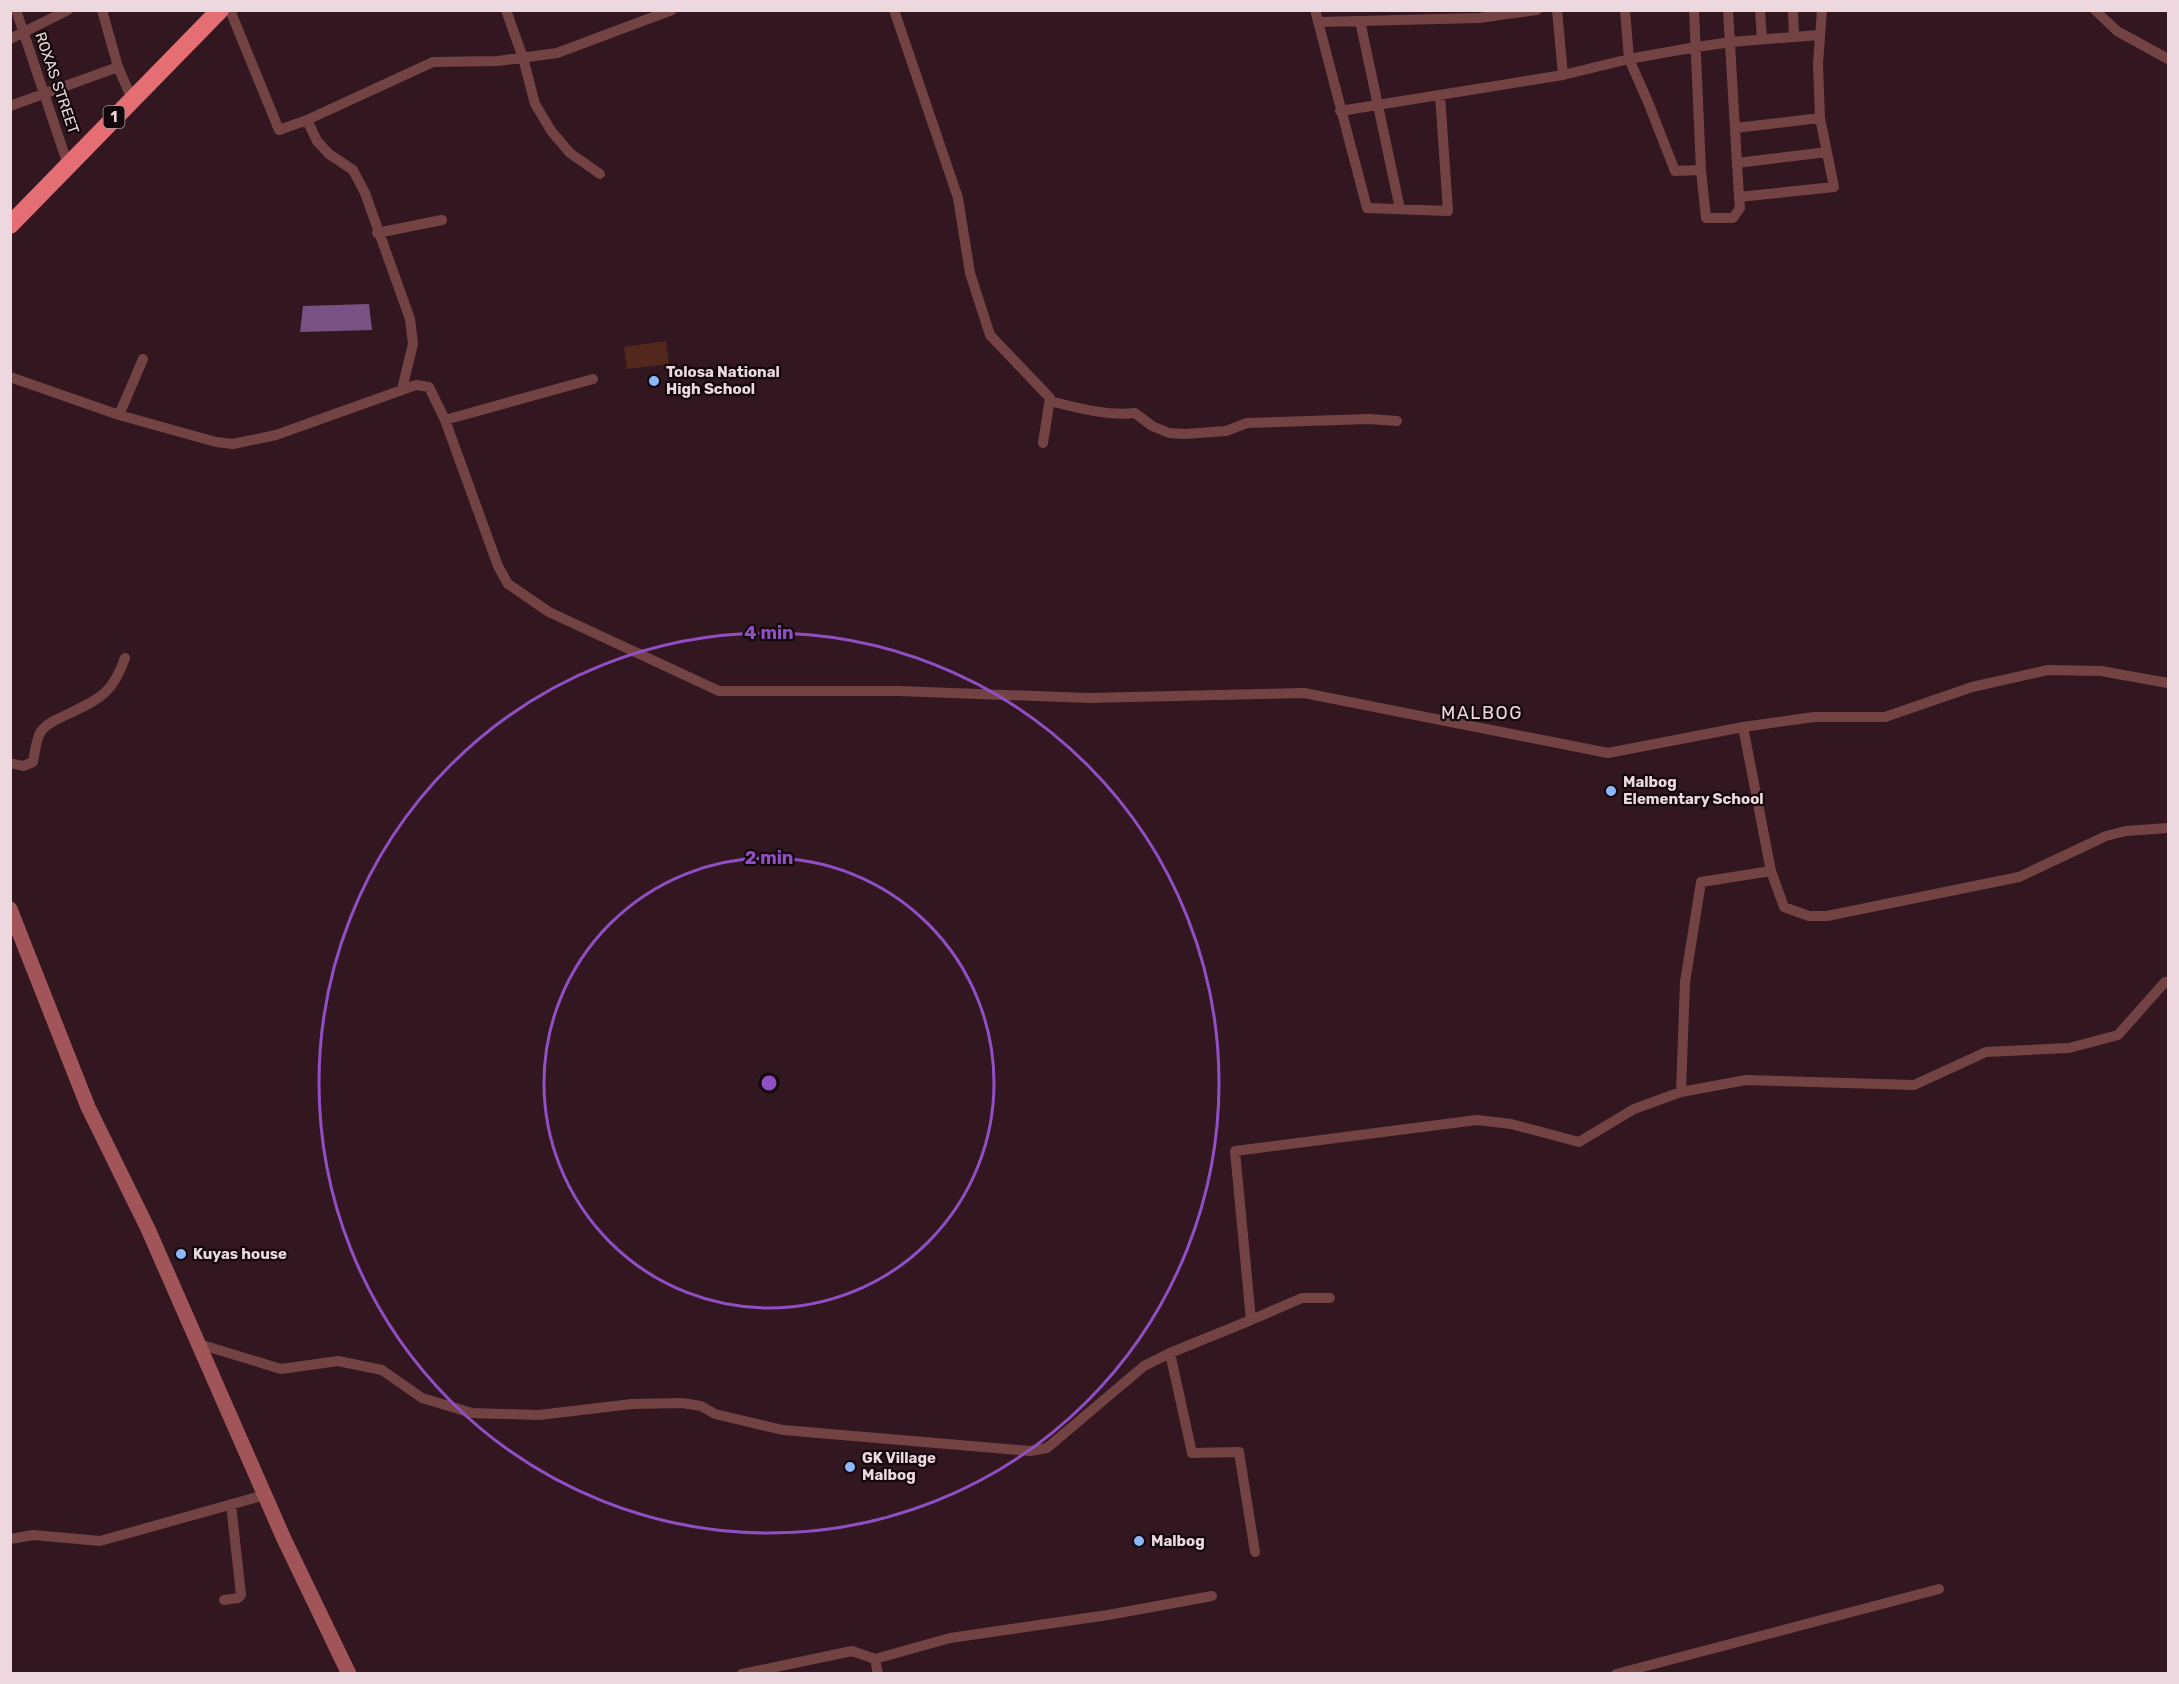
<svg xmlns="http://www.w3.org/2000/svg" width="2179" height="1684" viewBox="0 0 2179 1684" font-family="Rubik,sans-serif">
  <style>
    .green { fill: #51281b }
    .water { fill: #795283 }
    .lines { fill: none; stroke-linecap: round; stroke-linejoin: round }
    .street { stroke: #734344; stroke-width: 10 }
    .secondary { stroke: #a15558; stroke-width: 15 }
    .highway { stroke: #e56e74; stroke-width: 18 }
    .ring { fill: none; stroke: #924ec5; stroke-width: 3 }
    .poi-dot { fill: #8eb8fd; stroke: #12070a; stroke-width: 2 }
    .labels { text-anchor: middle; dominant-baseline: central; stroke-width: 4.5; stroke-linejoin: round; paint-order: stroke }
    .shield { fill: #12070a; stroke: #ab999e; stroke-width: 1.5 }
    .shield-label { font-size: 14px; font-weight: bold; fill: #ecd8de }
    .street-label { font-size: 15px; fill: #ecd8de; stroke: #12070a }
    .poi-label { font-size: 15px; font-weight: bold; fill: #ecd8de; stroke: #12070a; text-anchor: start }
    .quarter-label { font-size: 18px; letter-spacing: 1.5px; fill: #ecd8de; stroke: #12070a }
    .centre { fill: #924ec5; stroke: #12070a; stroke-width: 3 }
    .ring-label { font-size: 18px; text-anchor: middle; font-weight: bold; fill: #924ec5; stroke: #12070a; stroke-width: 4.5; stroke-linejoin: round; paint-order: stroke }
  </style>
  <rect width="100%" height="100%" fill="#321720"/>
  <path class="green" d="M666 341 669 364 627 369 624 347Z"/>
  <path class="water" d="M369 304 372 330 300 332 303 306Z"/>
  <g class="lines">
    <path class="street" d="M16 10 68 165
      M102 10 118 67 132 99
      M230 10 279 130 307 120 433 62 498 61 557 53 672 10
      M506 10 523 58 535 104 552 132 570 153 600 174
      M894 10 958 198 970 273 990 335 1050 398 1043 443
      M1315 10 1367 208 1448 211 1440 95
      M1557 10 1563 75
      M1625 10 1629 59 1648 102 1675 171 1701 170 1694 10
      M1728 10 1739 197 1834 187 1820 118 1818 64 1822 10
      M1760 10 1762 39
      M1793 10 1794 37
      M2095 10 2117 31 2168 59
      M1360 21 1400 209
      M1318 22 1479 18 1537 10
      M10 39 68 10
      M10 106 118 67
      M1340 111 1563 75 1629 59 1696 47 1731 42 1819 35
      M307 120 317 141 329 154 353 170 365 193 410 319 413 344 402 389
      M1735 128 1820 118
      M1737 163 1827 152
      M1701 170 1706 218H1733L1740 208 1739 197
      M377 233 442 220
      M10 377 119 415 216 442 233 444 276 435 416 385 429 387 445 420 498 566 508 584 549 612 719 691H899L1089 698 1304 693 1608 753 1743 727 1814 717H1885L1972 687 2048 670 2101 671 2168 683
      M1050 401C1078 408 1106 416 1135 413L1152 426 1169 433 1185 434 1226 431 1247 423 1369 419 1397 421
      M119 415 143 359
      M445 420 593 379
      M1743 727 1771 871 1784 907 1809 916H1827L2019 877 2106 836 2126 831 2168 828
      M10 763 23 766 33 762C35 753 36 737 42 730 48 723 57 719 66 715 99 699 112 695 125 658
      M1681 1092 1746 1080 1914 1085 1986 1052 2069 1048 2118 1035 2165 982H2168
      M1251 1320 1302 1298H1330
      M199 1344 281 1369 338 1361 382 1370 422 1398 472 1413 539 1415 632 1404 682 1403 701 1406 715 1414 783 1430 1030 1451 1047 1448 1144 1366 1170 1353 1251 1320 1235 1151 1477 1120 1511 1124 1579 1142 1634 1109 1681 1092 1685 982 1701 882 1771 871
      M1170 1353 1192 1453 1239 1452 1255 1552
      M10 1539 33 1535 100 1541 265 1495
      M224 1600 238 1598 241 1595 231 1504
      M742 1674 852 1651 875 1659
      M878 1674 875 1659 950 1638 1108 1615 1212 1596
      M1616 1674 1939 1589"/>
    <path class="secondary" d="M10 909 88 1107 148 1229 284 1539 349 1674"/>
    <path class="highway" d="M10 225 220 10"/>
  </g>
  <g class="ring">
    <circle cx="769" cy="1083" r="225"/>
    <circle cx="769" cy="1083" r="450"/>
  </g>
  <g class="poi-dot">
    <circle cx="654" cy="381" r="6"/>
    <circle cx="1611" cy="791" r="6"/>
    <circle cx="181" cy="1254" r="6"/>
    <circle cx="850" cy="1467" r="6"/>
    <circle cx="1139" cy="1541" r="6"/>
  </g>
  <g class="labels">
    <rect class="shield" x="103.5" y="106" width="21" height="22" rx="4.5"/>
    <g class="shield-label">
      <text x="114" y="117">1</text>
    </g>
    <g class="street-label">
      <text transform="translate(57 83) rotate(71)">ROXAS STREET</text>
    </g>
    <g class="poi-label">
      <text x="666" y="372">Tolosa National<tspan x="666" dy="17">High School</tspan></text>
      <text x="1623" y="782">Malbog<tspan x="1623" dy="17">Elementary School</tspan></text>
      <text x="193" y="1254">Kuyas house</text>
      <text x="862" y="1458">GK Village<tspan x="862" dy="17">Malbog</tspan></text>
      <text x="1151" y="1541">Malbog</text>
    </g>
    <g class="quarter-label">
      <text x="1482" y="713">MALBOG</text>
    </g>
  </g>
  <circle cx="769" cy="1083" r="9" class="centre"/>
  <g class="ring-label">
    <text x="769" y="639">4 min</text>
    <text x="769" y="864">2 min</text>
  </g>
  <rect width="2179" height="1684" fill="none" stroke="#ecd8de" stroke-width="24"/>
</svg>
